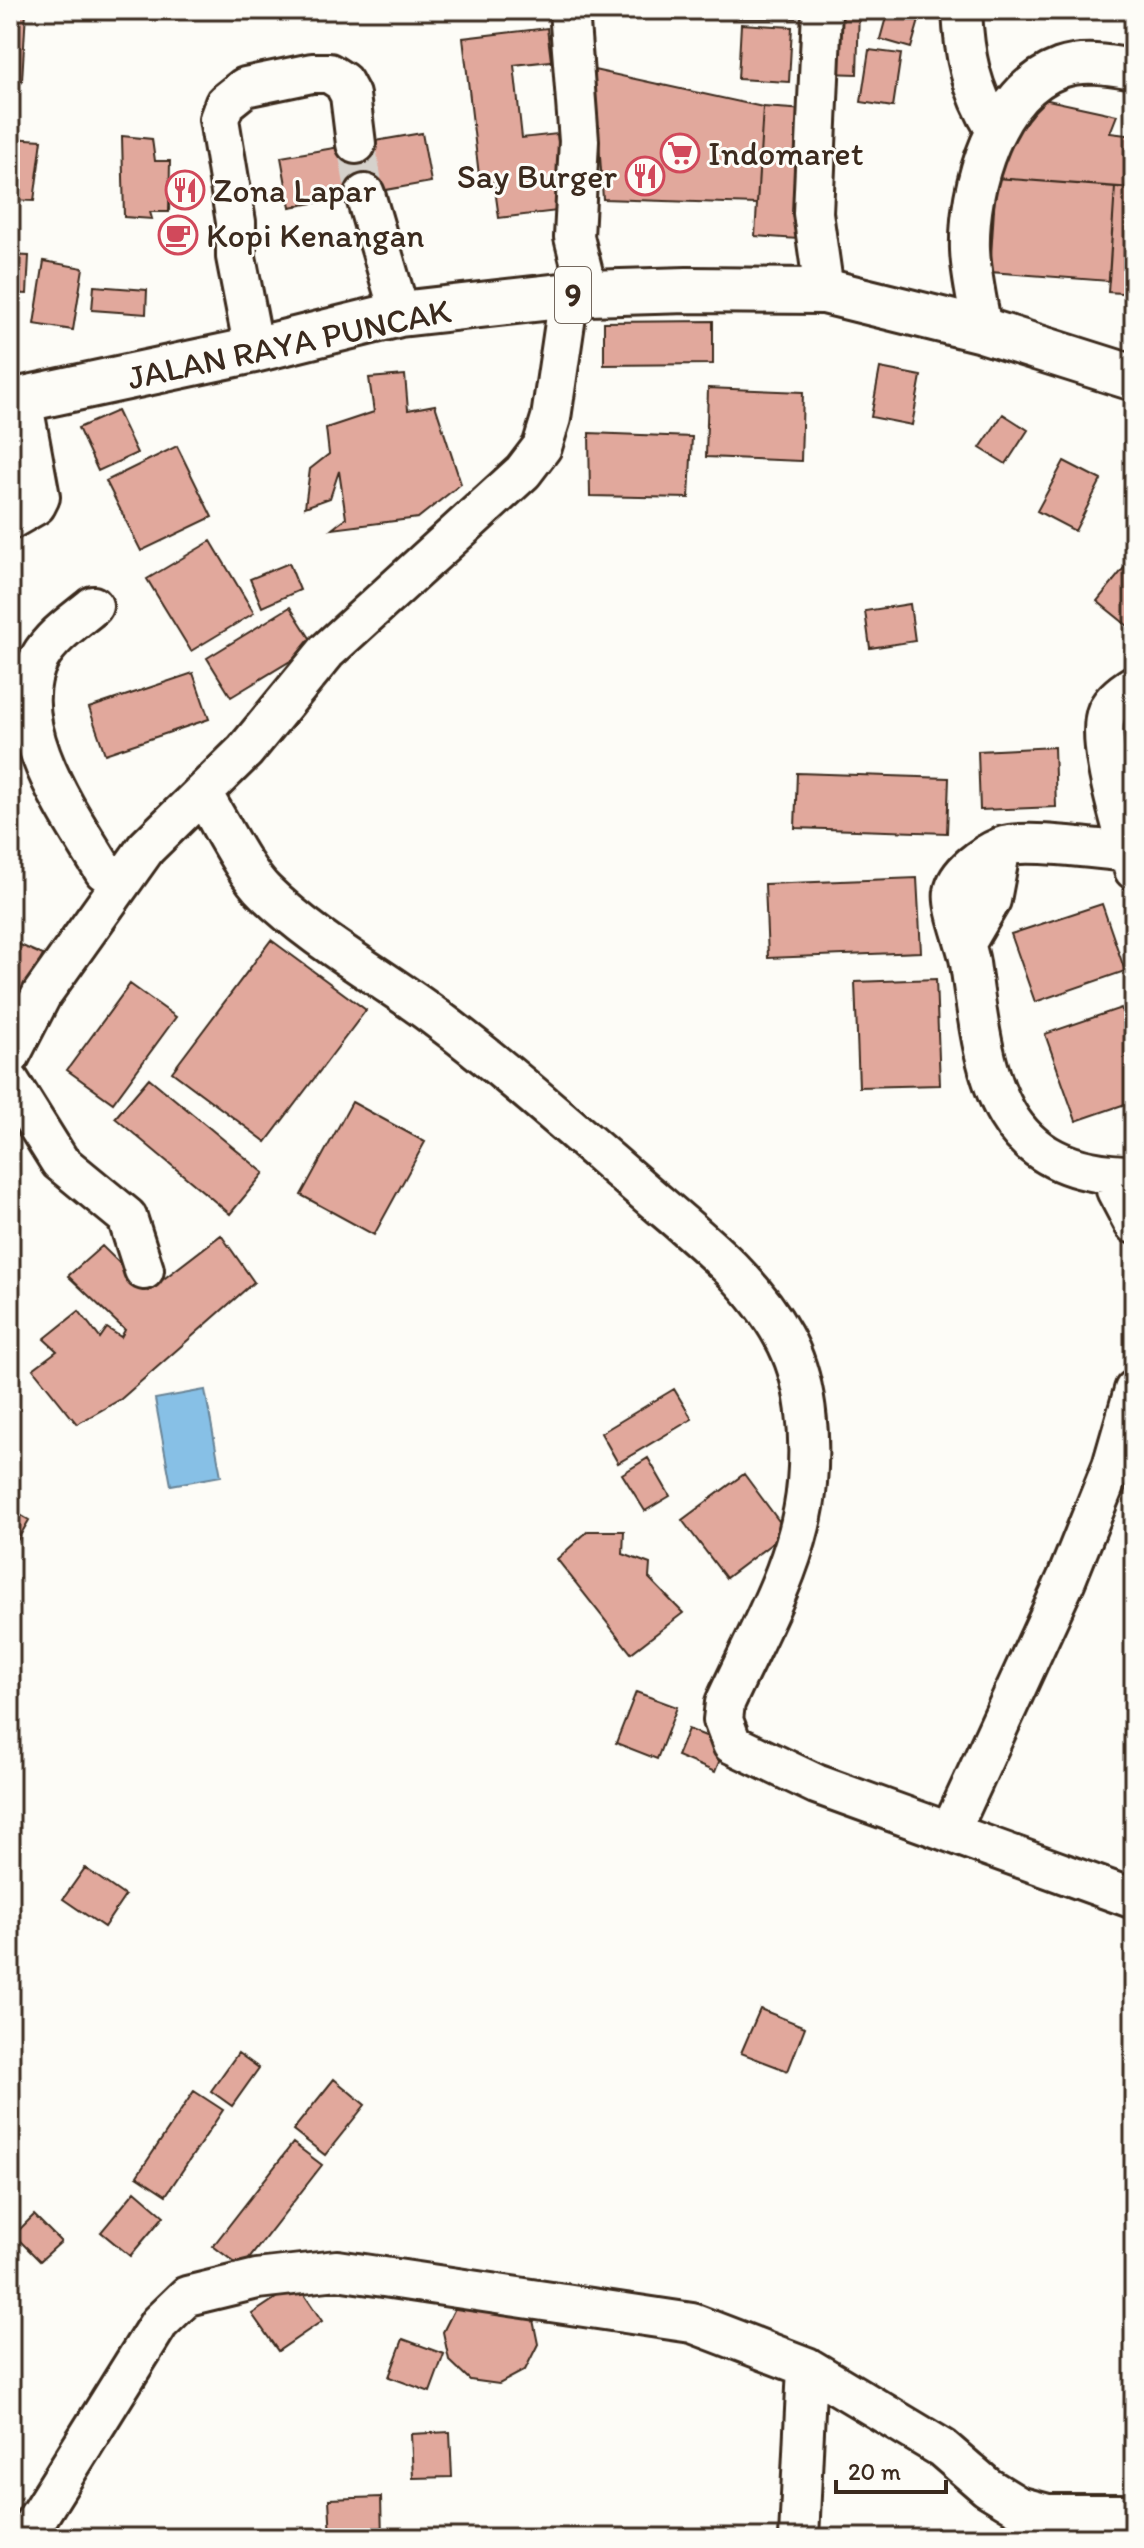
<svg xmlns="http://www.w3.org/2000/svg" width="1144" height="2548" viewBox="0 0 1144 2548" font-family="Itim,sans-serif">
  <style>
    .water { fill: #87c0e6; stroke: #698496; stroke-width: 2 }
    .building { fill: #e1a89c; stroke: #3b2a1e; stroke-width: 2 }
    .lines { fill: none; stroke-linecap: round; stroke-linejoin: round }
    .minor-tunnel { stroke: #d6d2cc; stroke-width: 38; stroke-dasharray: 38 19; stroke-linecap: butt }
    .minor-casing { stroke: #3b2a1e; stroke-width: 44 }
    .highway-casing { stroke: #3b2a1e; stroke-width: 50 }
    .minor { stroke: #fdfcf7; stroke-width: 38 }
    .highway { stroke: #fdfcf7; stroke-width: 44 }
    .labels { text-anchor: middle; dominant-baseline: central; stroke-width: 6; stroke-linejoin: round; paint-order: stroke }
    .shield { fill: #fdfcf7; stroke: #75695f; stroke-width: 2 }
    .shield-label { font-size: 32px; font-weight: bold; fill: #3b2a1e }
    .poi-label { font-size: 34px; fill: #3b2a1e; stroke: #fdfcf7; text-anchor: start }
    .street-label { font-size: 34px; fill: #3b2a1e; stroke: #fdfcf7 }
  </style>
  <rect width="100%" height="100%" fill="#fdfcf7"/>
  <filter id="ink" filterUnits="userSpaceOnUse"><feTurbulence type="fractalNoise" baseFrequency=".0125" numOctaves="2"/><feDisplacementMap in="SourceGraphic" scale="16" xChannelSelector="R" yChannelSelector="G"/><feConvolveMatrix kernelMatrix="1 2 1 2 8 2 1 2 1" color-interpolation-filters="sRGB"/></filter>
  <g filter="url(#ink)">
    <path class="water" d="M205 1390 221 1476 171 1485 155 1399Z"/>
    <path class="building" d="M10 10 26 11 22 81 10 80Z
      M735 10H796V18H735Z
      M829 10H859L857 74 827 73Z
      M888 10H922L911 48 880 39Z
      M1022 10H1073V16Z
      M741 24 792 27 789 82 738 79Z
      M547 28 551 61 514 65 522 138 557 134 566 210 499 218 494 182 480 184 463 38Z
      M869 50 901 54 893 107 861 102Z
      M594 70 763 107 757 204 603 199Z
      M1034 97 1117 115 1110 133 1134 136V188L996 178Z
      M763 107 806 110 798 239 755 236Z
      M422 133 431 182 290 207 281 157Z
      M122 136 152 139 155 161H170L169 212H150L152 219 124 217Z
      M10 138 42 140 34 201 10 200Z
      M996 178 1115 187 1109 281 990 272Z
      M1115 187 1134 188V294L1108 292Z
      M10 255 29 256 27 294 10 293Z
      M44 261 83 268 73 330 34 324Z
      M94 286 147 290 146 314 92 310Z
      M713 321V364L604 365V322Z
      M880 368 921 376 912 425 871 417Z
      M405 375 408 410 435 405 461 484 418 518 332 529 346 518 339 471 330 498 305 507 310 469 329 454 326 428 374 412 369 378Z
      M708 388 803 392 801 461 706 457Z
      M117 411 137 453 98 471 78 428Z
      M1003 414 1028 430 1006 464 980 448Z
      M589 433 692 437 689 498 590 496Z
      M177 446 212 517 141 551 106 481Z
      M1064 461 1101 480 1075 531 1037 511Z
      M211 541 254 613 191 651 147 579Z
      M1132 558 1134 559V631L1097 601Z
      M289 563 300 590 262 607 250 579Z
      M910 604 915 641 870 648 865 611Z
      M290 607 315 646 231 697 207 658Z
      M193 673 209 719 105 754 89 708Z
      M1131 700 1134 701V742H1129Z
      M1054 747 1056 807 980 810 978 751Z
      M797 773 949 778 947 833 795 828Z
      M917 878 921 952 768 958 765 884Z
      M1102 904 1125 971 1035 1002 1011 934Z
      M271 940 366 1010 266 1142 172 1072Z
      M11 941 43 955 12 1024 10 1023Z
      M936 979 940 1085 859 1087 855 982Z
      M130 984 176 1017 113 1103 67 1070Z
      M1121 1008 1134 1046V1101L1076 1121 1045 1034Z
      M149 1078 264 1173 230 1214 115 1118Z
      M352 1102 425 1142 374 1235 301 1195Z
      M221 1235 254 1282 121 1399 77 1424 33 1369 57 1351 44 1339 79 1311 100 1338 107 1328 121 1337 125 1330 68 1276 102 1246 148 1291Z
      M674 1389 692 1419 618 1463 601 1433Z
      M648 1458 670 1496 645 1511 622 1474Z
      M744 1474 787 1532 726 1578 682 1520Z
      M10 1509 29 1520 10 1553Z
      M588 1531H624L623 1554 650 1564 649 1578 683 1613 631 1653 557 1559Z
      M636 1692 677 1707 657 1759 616 1743Z
      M688 1729 726 1744 715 1772 677 1756Z
      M85 1868 125 1896 104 1927 63 1899Z
      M760 2009 805 2027 788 2071 741 2053Z
      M238 2053 259 2068 232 2106 211 2091Z
      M334 2079 365 2105 325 2155 293 2130Z
      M194 2091 223 2110 166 2195 137 2176Z
      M293 2143 322 2165 242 2268 213 2246Z
      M135 2191 164 2216 130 2256 101 2232Z
      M34 2215 61 2242 40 2261 14 2235Z
      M297 2284 322 2321 278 2351 252 2314Z
      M456 2306 532 2315 538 2344 525 2370 499 2384 470 2380 449 2360 443 2332Z
      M403 2339 444 2354 430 2392 389 2377Z
      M450 2432 452 2477 413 2478 411 2434Z
      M381 2497 382 2538H331L329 2499Z"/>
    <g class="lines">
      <path class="minor-tunnel" d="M356 144 365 194"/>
      <g class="minor-casing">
        <path id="minor" d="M822 10 813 213 824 291
          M962 10C964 55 971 90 995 129
          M365 194 400 314
          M982 330C978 304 971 276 970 250 968 186 995 92 1061 68 1084 60 1110 65 1134 69
          M254 350 236 257V222L219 119 225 103 245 87 312 73H329L343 82 350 95 356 144
          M10 520 36 505 40 497 22 399
          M93 606C75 621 52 636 40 657 4 724 71 816 104 871L125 876
          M1134 685C1124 691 1112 700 1107 711 1094 741 1125 836 1134 870
          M203 795C220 822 244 872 265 892 314 940 377 974 431 1014 509 1072 581 1137 654 1200 701 1240 753 1281 783 1336 807 1378 811 1436 807 1483 801 1561 756 1634 725 1703L723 1720 732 1744 816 1784 1134 1899
          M1129 852C1100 850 1025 838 1001 847 984 854 957 873 954 892 951 907 967 944 970 963 985 1073 994 1175 1134 1175
          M967 941 991 900 1001 847
          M10 1056 42 994 146 848 245 751 327 651 523 472 542 447 551 418 567 309 588 293 574 237 579 141 569 10
          M10 1082 60 1162 127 1217 144 1270
          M1116 1175V1190L1134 1224
          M950 1832 1066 1580 1112 1466 1134 1390
          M25 2538 159 2323 187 2296 257 2279 337 2270 692 2323 807 2367 942 2448 987 2487 1018 2506 1048 2514H1134
          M799 2538 807 2367"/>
      </g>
      <g class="highway-casing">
        <path id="highway" d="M10 402 254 350 400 314 588 293 687 290 824 291 982 330 1134 378"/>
      </g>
      <use href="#minor" class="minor"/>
      <use href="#highway" class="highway"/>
    </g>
  </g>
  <defs>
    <g id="supermarket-ring" transform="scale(2)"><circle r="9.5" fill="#fdfcf7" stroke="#d1495b" stroke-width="1.5"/><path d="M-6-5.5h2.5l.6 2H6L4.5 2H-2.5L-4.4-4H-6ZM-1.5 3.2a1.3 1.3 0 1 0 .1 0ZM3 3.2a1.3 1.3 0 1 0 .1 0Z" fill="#d1495b"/></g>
    <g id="restaurant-ring" transform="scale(2)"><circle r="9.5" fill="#fdfcf7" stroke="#d1495b" stroke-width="1.5"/><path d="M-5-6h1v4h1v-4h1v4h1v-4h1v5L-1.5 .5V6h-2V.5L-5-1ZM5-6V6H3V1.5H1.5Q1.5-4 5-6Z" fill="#d1495b"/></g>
    <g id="cafe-ring" transform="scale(2)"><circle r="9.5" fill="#fdfcf7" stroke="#d1495b" stroke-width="1.5"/><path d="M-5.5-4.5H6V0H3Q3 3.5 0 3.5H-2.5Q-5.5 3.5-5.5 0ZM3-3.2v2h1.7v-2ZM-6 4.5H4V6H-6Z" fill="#d1495b"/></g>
  </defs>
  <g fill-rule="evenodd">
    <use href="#supermarket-ring" x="680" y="153"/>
    <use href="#restaurant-ring" x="645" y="176"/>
    <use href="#restaurant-ring" x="185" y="190"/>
    <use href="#cafe-ring" x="178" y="235"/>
  </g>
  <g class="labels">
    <rect class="shield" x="555" y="267" width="36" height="56" rx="6"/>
    <g class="shield-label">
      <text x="573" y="295">9</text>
    </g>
    <g class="poi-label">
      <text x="708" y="153">Indomaret</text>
      <text x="617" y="176" text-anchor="end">Say Burger</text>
      <text x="213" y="190">Zona Lapar</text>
      <text x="206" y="235">Kopi Kenangan</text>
    </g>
    <g class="street-label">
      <text transform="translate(289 344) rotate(-12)">JALAN RAYA PUNCAK</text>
    </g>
  </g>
  <rect width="1144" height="2548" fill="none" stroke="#fdfcf7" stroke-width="40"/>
  <rect x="20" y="20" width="1104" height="2508" fill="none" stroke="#3b2a1e" stroke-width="3" filter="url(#ink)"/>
  <path d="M836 2480v12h110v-12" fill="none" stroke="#3b2a1e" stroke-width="4"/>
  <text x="848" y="2480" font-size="24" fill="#3b2a1e" stroke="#fdfcf7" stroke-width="6" paint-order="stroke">20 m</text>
</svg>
